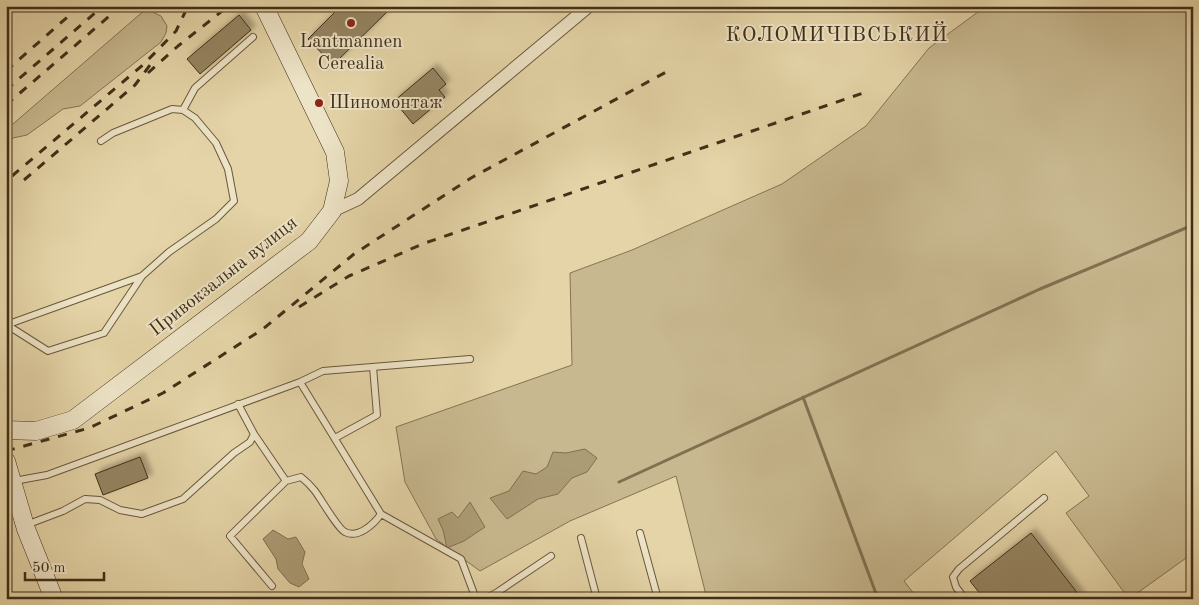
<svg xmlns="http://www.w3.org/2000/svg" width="1199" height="605" viewBox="0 0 1199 605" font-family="'Old Standard TT',serif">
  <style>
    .green { fill: #c8b88f; stroke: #847453 }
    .water { fill: #ac9c76; stroke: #817050 }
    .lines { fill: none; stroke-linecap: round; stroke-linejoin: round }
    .stream { stroke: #817050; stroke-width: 3 }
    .building { fill: #958562; stroke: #402f17; filter: url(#shadow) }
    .lane-casing { stroke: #69583b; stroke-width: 8 }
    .street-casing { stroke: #69583b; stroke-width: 14 }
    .secondary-casing { stroke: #402f17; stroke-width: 19 }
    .lane { stroke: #ede3c6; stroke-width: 6 }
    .street { stroke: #ede3c6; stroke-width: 12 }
    .secondary { stroke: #ede3c6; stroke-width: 18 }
    .rail { stroke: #402f17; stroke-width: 3; stroke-dasharray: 9 9; stroke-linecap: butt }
    .poi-dot { fill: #8f2418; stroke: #ede3c6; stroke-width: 2 }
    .labels { text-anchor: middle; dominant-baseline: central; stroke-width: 4; stroke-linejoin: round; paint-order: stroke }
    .poi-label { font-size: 19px; fill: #402f17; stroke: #ede3c6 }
    .street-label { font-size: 19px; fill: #402f17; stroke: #ede3c6 }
    .quarter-label { font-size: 21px; letter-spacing: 1px; fill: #402f17; stroke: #ede3c6 }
  </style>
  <defs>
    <filter id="shadow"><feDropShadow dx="4.5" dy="-4.5" stdDeviation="2.5" flood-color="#0004"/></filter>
  </defs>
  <rect width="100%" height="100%" fill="#e4d4a7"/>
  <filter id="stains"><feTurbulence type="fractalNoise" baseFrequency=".004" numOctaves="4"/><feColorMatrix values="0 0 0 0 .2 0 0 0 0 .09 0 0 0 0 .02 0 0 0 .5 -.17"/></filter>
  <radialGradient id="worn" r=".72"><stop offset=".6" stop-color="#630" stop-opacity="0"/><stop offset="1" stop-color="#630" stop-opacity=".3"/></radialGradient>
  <path class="green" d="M986 6H1193V553L1129 599 1066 513 1089 496 1056 451 904 581 918 599H707L676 476 570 521 480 571 436 539 405 482 396 427 572 365 570 273 632 250 782 184 866 126 929 48Z
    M146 9 161 16 167 26 166 33 161 42 80 106 63 109 27 135 13 138 6 145V130Z"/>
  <path class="water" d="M585 449 597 458 587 472 572 478 558 494 538 499 507 519 490 498 509 491 523 471 536 474 547 467 553 452 566 453Z
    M470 502 485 527 464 541 447 548 443 530 438 519 452 512 458 518Z
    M273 530 288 539 296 537 305 552 302 564 309 579 299 587 290 583 278 569 276 559 263 539Z"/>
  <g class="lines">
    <path class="stream" d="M803 397 878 599
      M619 482 1040 289 1193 225"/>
  </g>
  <path class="building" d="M341 6H393L333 65 308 39Z
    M239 15 251 30 200 74 187 59Z
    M433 68 446 84 439 90 445 97 413 124 394 101Z
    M140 457 148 478 103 495 95 474Z
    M1031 533 1082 599H984L970 581Z"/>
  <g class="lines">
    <g class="lane-casing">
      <path id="lane" d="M183 110 195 88 253 37
        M6 325 142 276 169 252 216 219 234 201 228 169 216 143 195 118 183 110 172 109 113 133 101 141
        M7 325 48 351 104 333 142 276
        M300 382 381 514 461 559 476 599
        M254 434 286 481
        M335 438 377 415 373 367
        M14 481 47 475 300 382 323 371 470 359
        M26 525 63 511 85 499 100 500 120 510 142 514 183 499 234 453 250 442 254 434 238 404
        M640 533 658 599
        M581 538 597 599
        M272 586 230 536 286 481 301 477C306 481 311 486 315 491 321 499 338 529 345 532 358 539 374 524 381 514
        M496 593 551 556
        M485 599 496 593 504 599
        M965 599 956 587 953 577 959 569 1044 498"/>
    </g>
    <g class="street-casing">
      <path id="street" d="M332 211 358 199 589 6"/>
    </g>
    <g class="secondary-casing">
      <path id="secondary" d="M6 430 36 431 73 420 309 241 332 211 339 181 335 152 264 6
        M6 461 26 529 54 599"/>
    </g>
    <use href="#lane" class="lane"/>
    <use href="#street" class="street"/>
    <use href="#secondary" class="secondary"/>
    <path class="rail" d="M6 71 80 6
      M148 73 178 46 226 8
      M6 90 103 6
      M6 105 121 6
      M12 176 144 64 176 31 188 6
      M24 180 135 85 150 65
      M299 307 349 276 425 243 866 92
      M6 451 89 428 163 393 263 329 354 254 471 178 668 71"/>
  </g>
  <g class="poi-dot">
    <circle cx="351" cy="23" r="5"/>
    <circle cx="319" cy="103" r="5"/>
  </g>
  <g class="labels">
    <g class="poi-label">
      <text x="351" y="42">Lantmannen<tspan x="351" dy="22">Cerealia</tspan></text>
      <text x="329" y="103" text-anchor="start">Шиномонтаж</text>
    </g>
    <g class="street-label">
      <text transform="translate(224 277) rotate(-38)">Привокзальна вулиця</text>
    </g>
    <g class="quarter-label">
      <text x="837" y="35">КОЛОМИЧІВСЬКИЙ</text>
    </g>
  </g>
  <rect width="1199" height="605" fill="none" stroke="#e4d4a7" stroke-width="25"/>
  <rect x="8" y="8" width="1184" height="590" fill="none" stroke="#402f17" stroke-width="2.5"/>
  <rect x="12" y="12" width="1174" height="580" fill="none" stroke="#402f17"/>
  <path d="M25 572v8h79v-8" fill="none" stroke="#402f17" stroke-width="2.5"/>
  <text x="32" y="572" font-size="15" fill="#402f17" stroke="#ede3c6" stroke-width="4" paint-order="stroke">50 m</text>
  <rect width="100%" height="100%" filter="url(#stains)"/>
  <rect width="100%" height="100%" fill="url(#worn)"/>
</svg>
